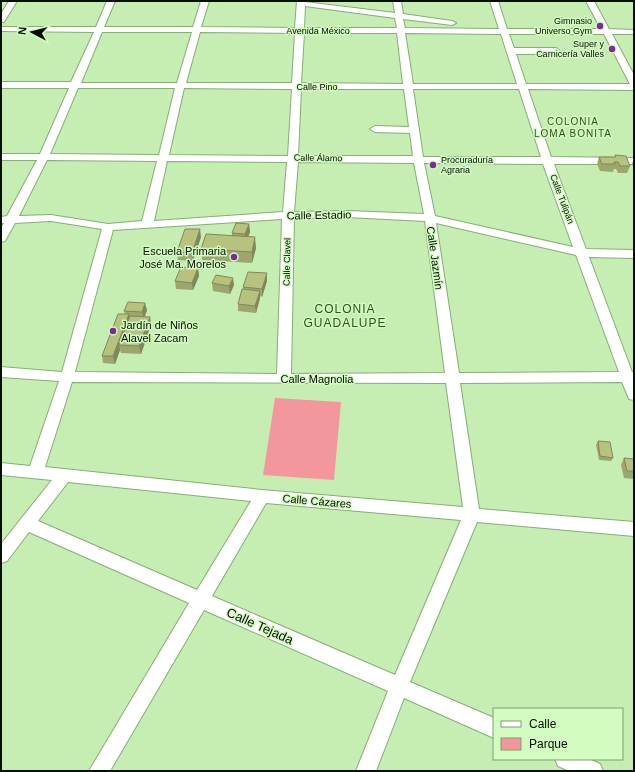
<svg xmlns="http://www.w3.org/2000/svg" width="635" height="772" viewBox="0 0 635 772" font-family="Helvetica,sans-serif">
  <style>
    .green { fill: #f4979d }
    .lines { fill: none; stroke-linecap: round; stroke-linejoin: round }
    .minor-casing { stroke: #87ad75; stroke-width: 2 }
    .minor { fill: #fff; fill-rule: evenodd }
    .wall { fill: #9da76d }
    .shaded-wall { fill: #808859 }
    .building { fill: #b7c27f; stroke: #808859 }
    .poi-dot { fill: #7c2999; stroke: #d3fcc0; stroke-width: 1.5 }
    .labels { text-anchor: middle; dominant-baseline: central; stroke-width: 3; stroke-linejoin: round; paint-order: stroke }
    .far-poi-label { font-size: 9px; fill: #040f00; stroke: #d3fcc0; text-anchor: end }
    .far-street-label { font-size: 9px; fill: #040f00; stroke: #d3fcc0 }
    .far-neighbourhood-label { font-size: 10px; letter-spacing: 1px; fill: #31531e; stroke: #d3fcc0 }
    .street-label { font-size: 11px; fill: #040f00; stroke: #d3fcc0 }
    .poi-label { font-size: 11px; fill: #040f00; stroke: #d3fcc0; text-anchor: end }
    .neighbourhood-label { font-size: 12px; letter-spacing: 1px; fill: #31531e; stroke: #d3fcc0 }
    .near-street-label { font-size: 13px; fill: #040f00; stroke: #d3fcc0 }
  </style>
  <rect width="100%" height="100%" fill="#c6eeb3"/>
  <path class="green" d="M275 398 341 402 334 480 263 475Z"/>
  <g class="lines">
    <g class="minor-casing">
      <path id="minor" d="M9 1H17L4 22H1V14Z
        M107 1H115L104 27H193L201 1H209L201 27 295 28 297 1 395 13 393 1H401L403 14 452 21 456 23 452 25 403 19 405 28 499 29 490 1H498L507 29H601L586 1H594L609 29 634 30V34H612L634 75V90L528 89 551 157 634 158V164H554L586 249 634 250V258L589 257 632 372H634V400L629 399 622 382 460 383 479 509 634 522V536L477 522 410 682 494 718V738L404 698 376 771H356L388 691 204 610 110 771H89L189 603 29 532 7 561 1 563V544L52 480 1 475V463L30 466 59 381 1 377V367L62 372 102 229 51 221 15 223 5 241 1 242V228L4 223H1V217L7 216 37 160H1V154H40L69 88H1V82H71L94 32 1 31V27H96ZM305 6 395 18 397 28H304ZM102 32H192L177 83H81ZM200 32 295 33 292 83H186ZM304 33H397L403 84 301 83ZM405 33 501 34 517 84H413ZM509 34H604L630 84H526L516 54H556L560 51 556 48H514ZM78 88H175L159 155 50 154ZM184 88 292 89 288 156 169 155ZM301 89H404L409 127 375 126 370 129 375 132 410 133 413 156H298ZM413 89H519L541 157H423ZM47 160 157 161 142 221 108 224 51 215 19 216ZM167 161 287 162 283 212 154 221ZM298 162 414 163 424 214 347 211 294 212ZM424 163 543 164 573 247 435 216ZM347 217 425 221 445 373 291 374 294 218ZM282 219 277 374 75 372 113 230ZM436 223 576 255 619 372 459 373ZM72 382 446 383 463 507 262 490 45 467ZM68 482 251 501 197 590 38 521ZM266 503 461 520 395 675 212 596Z
        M555 759H589L600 764 603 771H569L558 766Z"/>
    </g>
    <use href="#minor" class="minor"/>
  </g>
  <path class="wall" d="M615 155 630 166 627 173H618L616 169H614L613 172 600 171 597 164 599 157H615Z
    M634 158V168L632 164Z
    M249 224 250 232 248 237 256 248 252 263 202 260 201 249 232 236V233Z
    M201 237 193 261 178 260 177 252Z
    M198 268 199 276 193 290 176 289 175 281Z
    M267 273V281L262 297 260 296V298L256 313 238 311V304L243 289V287Z
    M212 283 234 285 230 294 213 291Z
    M147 310 144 317H150L151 325 141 354 121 353 120 350 115 364 103 363 102 356 125 314 124 311Z
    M598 441 613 458 611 461 599 460 596 445Z
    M624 458 634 459V479L624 478 621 465Z"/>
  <path class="shaded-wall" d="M249 224 250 232 246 242 245 234Z
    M200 229 201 237 193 261 192 253Z
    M255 237 256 248 252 263V252Z
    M198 268 199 276 193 290 192 283Z
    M267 273V281L262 297V289Z
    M233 278 234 285 230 294 229 286Z
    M260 291V298L256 313 255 306Z
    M145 303 147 310 144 319 142 312Z
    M129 314 131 322 119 345 120 350 115 364 113 356Z
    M150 317 151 325 141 354 139 346Z"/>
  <path class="building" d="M615 155 626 156 630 166H620L618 162H614L615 164H602L599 157H616Z
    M236 223 249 224 245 234 232 233Z
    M185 229H200L192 253 177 252Z
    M206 234 255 237 252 252 201 249Z
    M181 267 198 268 192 283 175 281Z
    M248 272 267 273 262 289 243 287Z
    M216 275 233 278 229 286 212 283Z
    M242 289 260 291 255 306 238 304Z
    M128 302 145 303 142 312 124 311Z
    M118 314H129L113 356H102Z
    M130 316 150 317 139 346 119 345Z
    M598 441 610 442 613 458 600 456Z
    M624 458 634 459V471H627Z"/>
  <g class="poi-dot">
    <circle cx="600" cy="26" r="4"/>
    <circle cx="612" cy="49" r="4"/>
    <circle cx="433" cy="165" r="4"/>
    <circle cx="234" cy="257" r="4"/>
    <circle cx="113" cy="331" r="4"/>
  </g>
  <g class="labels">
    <g class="far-poi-label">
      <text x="592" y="21">Gimnasio<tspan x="592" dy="10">Universo Gym</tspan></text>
      <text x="604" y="44">Super y<tspan x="604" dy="10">Carnicería Valles</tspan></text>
      <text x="441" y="160" text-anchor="start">Procuraduría<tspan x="441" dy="10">Agraria</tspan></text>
    </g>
    <g class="far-street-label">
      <text x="318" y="31">Avenida México</text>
      <text x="317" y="87">Calle Pino</text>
      <text transform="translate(318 158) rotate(1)">Calle Álamo</text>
      <text transform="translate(562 199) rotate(69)">Calle Tulipán</text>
      <text transform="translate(287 262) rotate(-89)">Calle Clavel</text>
    </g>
    <g class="far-neighbourhood-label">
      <text x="573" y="121">COLONIA<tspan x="573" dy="12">LOMA BONITA</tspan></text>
    </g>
    <g class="street-label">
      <text transform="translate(319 215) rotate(-1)">Calle Estadio</text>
      <text transform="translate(435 258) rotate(82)">Calle Jazmín</text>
      <text x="317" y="379">Calle Magnolia</text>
      <text transform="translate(317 501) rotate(5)">Calle Cázares</text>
    </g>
    <g class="poi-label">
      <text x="226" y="251">Escuela Primaria<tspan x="226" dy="13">José Ma. Morelos</tspan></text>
      <text x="121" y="325" text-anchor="start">Jardín de Niños<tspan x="121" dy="13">Alavel Zacam</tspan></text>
    </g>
    <g class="neighbourhood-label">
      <text x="345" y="309">COLONIA<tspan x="345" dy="14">GUADALUPE</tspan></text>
    </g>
    <g class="near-street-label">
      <text transform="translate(260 626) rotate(24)">Calle Tejada</text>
    </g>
  </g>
  <rect width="635" height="772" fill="none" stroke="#040f00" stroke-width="4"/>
  <rect x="493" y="708" width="130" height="52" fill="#d3fcc0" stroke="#809d73"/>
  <rect x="501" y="721" width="20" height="6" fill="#ffffff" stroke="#809d73"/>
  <text x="529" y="728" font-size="12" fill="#040f00">Calle</text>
  <rect x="501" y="738" width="20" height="12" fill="#f4979d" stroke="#809d73"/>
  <text x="529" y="748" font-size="12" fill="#040f00">Parque</text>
  <g transform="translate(32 32) rotate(277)" stroke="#d3fcc0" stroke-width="3" paint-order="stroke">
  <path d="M0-3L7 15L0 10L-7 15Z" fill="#040f00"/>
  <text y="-6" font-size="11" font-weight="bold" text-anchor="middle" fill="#040f00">N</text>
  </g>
</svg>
